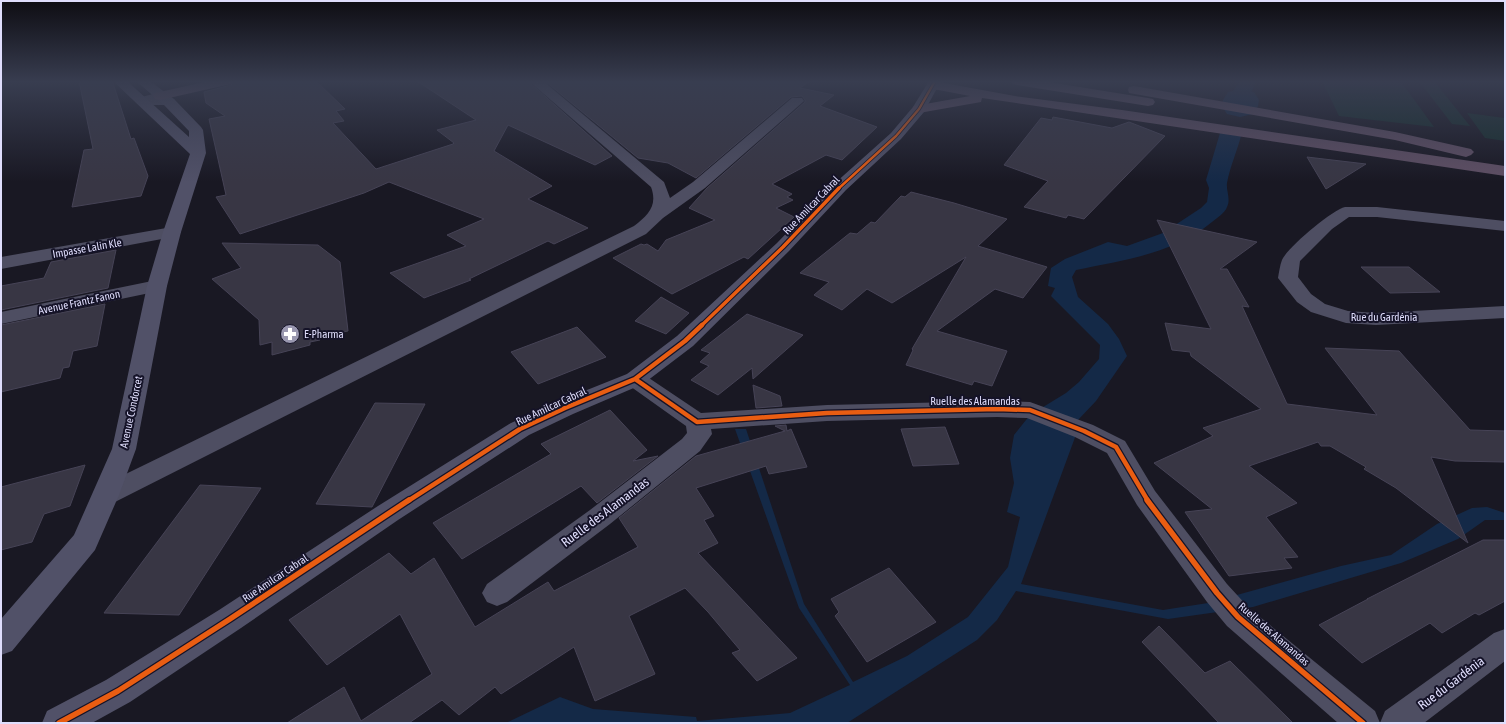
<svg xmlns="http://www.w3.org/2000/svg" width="1506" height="724" viewBox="0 0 1506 724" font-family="'Asap Condensed',sans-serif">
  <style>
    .green { fill: #162e2d }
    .water { fill: #142947 }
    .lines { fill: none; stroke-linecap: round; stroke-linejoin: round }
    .river { fill: #142947; fill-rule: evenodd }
    .building { fill: #383644; stroke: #464356 }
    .street { fill: #4e4e62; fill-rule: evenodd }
    .secondary { fill: #515168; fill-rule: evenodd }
    .highway { fill: #5f4f64; fill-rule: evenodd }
    .cycleway-far3-casing { stroke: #151328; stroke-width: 4 }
    .cycleway-far2-casing { stroke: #151328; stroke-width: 5.5 }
    .cycleway-far1-casing { stroke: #151328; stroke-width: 7 }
    .cycleway-casing { stroke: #151328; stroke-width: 8 }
    .cycleway-far3 { stroke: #e95d12; stroke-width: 2.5 }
    .cycleway-far2 { stroke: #e95d12; stroke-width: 3.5 }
    .cycleway-far1 { stroke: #e95d12; stroke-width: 4.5 }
    .cycleway { stroke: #e95d12; stroke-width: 5.5 }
    .labels { text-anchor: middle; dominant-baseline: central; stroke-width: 4; stroke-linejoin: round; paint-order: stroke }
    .street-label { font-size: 11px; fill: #dfddfc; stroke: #151328 }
    .poi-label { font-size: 11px; fill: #dfddfc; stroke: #151328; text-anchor: start }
    .near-street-label { font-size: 13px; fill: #dfddfc; stroke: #151328 }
  </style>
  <rect width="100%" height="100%" fill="#191823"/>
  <path class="green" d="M1322 81H1384L1402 83 1434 127 1339 116Z
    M1419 81H1434L1470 126 1452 124Z
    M1467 113 1505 118V141L1485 138Z"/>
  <path class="water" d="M1240 81H1257L1251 92 1250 101 1232 99 1233 91Z
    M1220 133 1241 136C1237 151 1230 167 1227 183 1226 191 1231 199 1227 207 1225 213 1217 218 1212 222 1173 254 1124 260 1076 270L1072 277 1078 297 1108 324 1119 339 1127 356 1096 401 1078 420 1077 432 1021 584 1163 610 1208 603 1341 566 1391 555 1437 524 1472 508 1487 507 1505 513V520H1485L1458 539 1401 563 1253 607 1168 619 1016 591 997 620 977 640 847 723H506L560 697 593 709 696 717 697 721 790 713 850 685 799 608 735 429H746L804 604 853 682 907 656 968 617 1008 567 1020 517 1007 512 1014 483 1010 458 1014 435 1030 415 1066 393 1079 382 1099 359 1100 345 1051 296 1055 288 1048 286 1051 268 1065 259 1108 242 1127 246 1163 233 1201 208 1207 202 1209 188 1206 180Z"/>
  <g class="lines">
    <path class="river" d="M1241 89 1254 92 1259 100 1258 106 1253 114 1240 117 1227 114 1222 106 1223 100 1228 92Z"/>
  </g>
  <path class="building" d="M79 81H112L113 83 131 139 134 138 148 176 141 196 72 207 84 150 93 149Z
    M234 81H316L345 109 336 111 344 121 333 123 376 169 453 144 454 143 437 130 476 120 417 81H528L612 156 595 165 508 125 494 151 552 186 528 199 588 228 554 244 548 241 469 279 471 280 424 298 390 273 466 246 447 235 484 219 389 182 364 193 240 234 216 197 226 195 209 119 225 116 206 103 204 92 231 85Z
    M545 81H810L800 88 834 95 820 106 877 127 842 160 826 155 772 184 792 194 787 197 793 200 776 208 794 217 748 259 744 257 672 294 613 258 641 244 644 245 647 244 658 251 666 240 715 220 689 208 707 188 805 102V100L802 96 791 97 696 178 668 163 638 158Z
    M1053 117 1112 128 1129 122 1165 136 1084 219 1068 215 1066 218 1024 207 1048 181 1004 165 1041 118 1052 120Z
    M1307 157 1366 164 1326 189Z
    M911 192 954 203 1007 219 978 246 1047 267 1023 298 995 289 937 331 1007 351 992 386 974 381 972 385 906 365 913 350 912 349 966 257 892 303 867 289 842 310 814 295 829 282 800 273 850 233 857 234 871 222 875 223 901 196 905 197Z
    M1157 220 1257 242 1220 269H1227L1249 307 1242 306 1287 404 1377 415 1325 348 1399 351 1470 430 1505 431V462L1455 461 1431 457 1468 543 1396 488 1364 469 1366 467 1330 446H1321L1318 442 1249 466 1297 503 1266 517 1298 557 1284 558 1292 568 1229 576 1185 512 1212 509 1154 463 1213 436 1203 428 1261 409 1191 356 1190 352 1172 350 1165 323 1211 329Z
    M222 243 318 245 340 262 348 331 320 337V340L310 342V345L272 355V342L260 345 259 320 212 279 241 268Z
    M116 250 108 288 1 310V286L44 278 51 262Z
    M1361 267H1409L1440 292 1390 293Z
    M661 297 689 313 666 334 635 321Z
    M105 304 97 346 73 351 69 367 63 368 60 378 1 392V325Z
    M747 314 803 335 753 379 752 368 718 395 691 380 709 366 700 362 710 353 701 350Z
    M577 327 606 357 538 384 511 352Z
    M753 385 780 396 782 406 756 408Z
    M375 403 425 404 372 507 316 504Z
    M610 410 647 450 633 461 658 456 597 503 581 486 462 559 433 523 551 454 541 444Z
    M786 425 787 431 791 429 807 467 769 474 766 466 696 488 714 516 704 520 718 543 698 553 797 658 757 681 732 653 740 650 708 612 685 588 629 616 655 674 595 701 574 647 501 694 495 687 459 715 442 700 409 723H287L344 687 361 721 432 674 400 614 327 665 289 620 389 553 411 574 434 558 475 627 548 582 554 591 638 547 619 518 696 456 785 431 775 426Z
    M945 427 959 464 913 466 901 429Z
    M85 465 70 506 44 514 32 542 1 550V487Z
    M200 485 261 488 179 615 104 613Z
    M1483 540H1505V601L1479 615 1475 613 1442 633 1430 623 1362 663 1319 625 1368 599H1367Z
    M889 568 936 622 867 662 835 616 839 612 831 599Z
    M1159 626 1205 673 1230 661 1293 723H1219L1142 642Z"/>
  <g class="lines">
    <path class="street" d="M529 81H543L664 182 670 198 693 182 792 98H802L804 101 705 188 663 218 646 234 115 502 106 505 97 502 93 495 97 488 634 226C648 215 658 206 651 187Z
      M160 92 165 93 167 96 165 98 174 99 176 102 174 105H143L138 104 136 101 138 98Z
      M1345 207H1377L1505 221V231L1377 217H1349L1332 229 1300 261 1298 277 1311 294 1325 304 1348 311 1376 313 1505 306V318L1376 325 1346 323 1311 312 1297 302 1278 278C1279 272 1280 265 1282 260 1287 248 1332 210 1345 207Z
      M172 227 178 228 181 232 178 236 1 269V257Z
      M157 280 164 282 167 286 164 290 1 324V312Z
      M635 372 643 374 701 413 827 405 997 401 1030 402 1093 425 1125 441 1155 491 1227 584 1249 608 1375 711 1380 723H1338L1227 626 1207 602 1137 505 1107 453 1075 437 1027 418 997 417 827 421 711 429 712 434 700 451 610 524 507 602 497 606 487 602 482 593 487 584 590 510 682 439 687 433 686 426 627 384 624 379 627 374Z
      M1505 629V661L1424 723H1380L1385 711 1494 633Z"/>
    <path class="secondary" d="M113 81H127L189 137V131L164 105 136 81H150L174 99 201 127 203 130 206 153 181 232 167 286 136 449 119 495 95 550 12 651 1 655V619L74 535 112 449 147 286 163 232 190 154Z
      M929 81H941L924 112 901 139 846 190 789 251 693 346 643 384 573 414 529 435 398 520 241 628 130 702 92 723H42L47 711 106 680 219 610 378 506 511 423 557 402 627 374 677 336 777 243 834 184 891 133 913 107Z"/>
    <path class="highway" d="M209 81H233L231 84 160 100 155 99 153 96 155 93Z
      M933 81 1015 96 1122 110 1505 166V176L982 98 981 102 919 113 914 112 912 109 914 106 970 96 928 88 927 85 928 82Z
      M1011 81H1042L1148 98 1153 99 1155 102 1153 105 1148 106 1017 85 1013 84Z
      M1134 86 1395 132 1471 149 1474 152 1471 155 1466 157 1395 140 1129 93 1128 90 1129 87Z"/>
    <g class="cycleway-far3-casing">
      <path id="cycleway-far3" d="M838 189 896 136 919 109 935 81"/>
    </g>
    <g class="cycleway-far2-casing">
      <path id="cycleway-far2" d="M701 326 783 247 839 188"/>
    </g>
    <g class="cycleway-far1-casing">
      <path id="cycleway-far1" d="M635 379 697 422 827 413 997 409 1030 410 1084 431 1116 447 1148 501
        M408 501 520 429 565 408 635 379 685 341 702 325"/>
    </g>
    <g class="cycleway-casing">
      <path id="cycleway" d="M1147 500 1217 593 1238 617 1363 723
        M59 723 118 691 230 619 409 500"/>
    </g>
    <use href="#cycleway-far3" class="cycleway-far3"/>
    <use href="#cycleway-far2" class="cycleway-far2"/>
    <use href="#cycleway-far1" class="cycleway-far1"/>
    <use href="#cycleway" class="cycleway"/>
  </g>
  <linearGradient id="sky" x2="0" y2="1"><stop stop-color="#0e0d13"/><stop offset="0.45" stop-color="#383d50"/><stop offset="1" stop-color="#383d50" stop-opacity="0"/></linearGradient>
  <rect width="1506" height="182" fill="url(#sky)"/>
  <defs>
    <g id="pharmacy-disc" transform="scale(1)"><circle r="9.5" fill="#9a98b0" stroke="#151328"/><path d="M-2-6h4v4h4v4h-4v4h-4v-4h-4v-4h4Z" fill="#fff"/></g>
  </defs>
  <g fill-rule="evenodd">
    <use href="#pharmacy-disc" x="290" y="334"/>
  </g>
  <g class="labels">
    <g class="street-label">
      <text transform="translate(811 205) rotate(-46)">Rue Amilcar Cabral</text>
      <text transform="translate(87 248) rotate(-10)">Impasse Lalin Kle</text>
      <text transform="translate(79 302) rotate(-12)">Avenue Frantz Fanon</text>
      <text x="1384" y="317">Rue du Gardénia</text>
      <text x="975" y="401">Ruelle des Alamandas</text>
      <text transform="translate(551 406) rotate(-25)">Rue Amilcar Cabral</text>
      <text transform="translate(131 412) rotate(-78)">Avenue Condorcet</text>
      <text transform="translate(275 578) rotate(-34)">Rue Amilcar Cabral</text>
      <text transform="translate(1274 634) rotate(41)">Ruelle des Alamandas</text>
    </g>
    <g class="poi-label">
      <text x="304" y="334">E-Pharma</text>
    </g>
    <g class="near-street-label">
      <text transform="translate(605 512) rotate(-37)">Ruelle des Alamandas</text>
      <text transform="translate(1451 683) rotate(-37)">Rue du Gardénia</text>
    </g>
  </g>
  <rect width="1506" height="724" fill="none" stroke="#dfddfc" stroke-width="4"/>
</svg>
